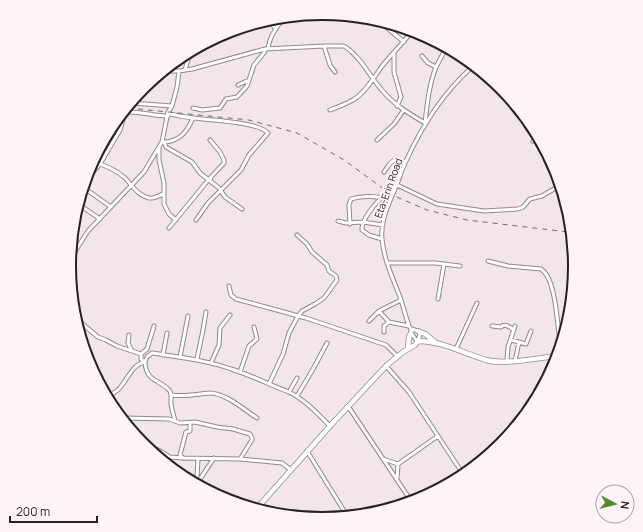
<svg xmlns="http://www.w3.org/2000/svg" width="643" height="532" viewBox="0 0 643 532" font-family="Manrope,sans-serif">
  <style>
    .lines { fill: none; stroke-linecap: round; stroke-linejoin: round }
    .street-casing { stroke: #93878d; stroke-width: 5 }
    .secondary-casing { stroke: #93878d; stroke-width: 6 }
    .street { stroke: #fff; stroke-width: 3 }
    .secondary { stroke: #fff; stroke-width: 4.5 }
    .rail { stroke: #716a6d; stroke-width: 1; stroke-dasharray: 5 5; stroke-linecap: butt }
    .labels { text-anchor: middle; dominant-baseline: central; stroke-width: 4; stroke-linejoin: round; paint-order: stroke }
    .street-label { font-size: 10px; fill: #252123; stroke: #fef3f8 }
    .rim { fill: none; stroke: #252123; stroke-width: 2 }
  </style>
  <rect width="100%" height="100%" fill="#f2e5eb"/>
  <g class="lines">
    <g class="street-casing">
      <path id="street" d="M271 23 276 29
        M385 26 404 42
        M324 46 330 65 335 72
        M268 49C269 38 275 30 281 21
        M394 52V72L401 97 397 106
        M436 67 445 50
        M185 70 189 56
        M166 71H179L192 69 265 49 324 46H344C360 56 369 75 381 89 393 104 408 113 425 123 427 105 429 85 436 67L428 63 422 56
        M238 85 249 80
        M132 103 172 106
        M193 108 202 110 220 108 226 99 237 97 247 86 254 65 264 53 265 49
        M330 110C338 107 346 104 353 100 364 94 373 79 380 69 389 56 402 45 412 31
        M126 112C140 111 154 116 168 116
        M168 113C191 122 253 118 268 133L249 155 241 170 208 203 196 220
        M210 140 220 152 224 160V163L211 177 210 180
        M377 140 394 124 403 111
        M533 141 535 139
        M163 142C179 142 187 132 193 118
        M164 142 166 147 192 162 200 173 219 188 225 197 242 209
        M159 147V160L164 183V204L169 214 176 220
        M100 164C109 167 118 172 125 178 132 185 138 196 149 198 154 199 160 195 164 194
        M384 172C392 161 391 158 405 162
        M86 180 100 164 120 130 125 113
        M397 185 437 204 484 211 518 209 523 207 530 199 542 196 559 186
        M84 188 111 207
        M81 206 100 219
        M338 221 346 223 363 222 383 225
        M350 224 349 205 351 199C363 195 379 196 390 200
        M169 228 209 179
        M382 239 369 235 362 230C361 220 375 204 382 197
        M69 261 88 231 144 172 162 142 168 112 172 106 177 87 179 71
        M488 261 508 266 541 269C556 278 557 324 560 341
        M387 263H435L460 266
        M229 286 231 295 236 299 306 318 386 345 397 356
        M438 299 444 264
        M379 311 389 322 409 326
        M369 321 379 311 401 300
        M80 322 98 337 106 340 117 346 141 354
        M154 326 147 349 141 354V359L145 362C146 382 159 379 169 390 172 393 171 398 171 402 171 409 174 415 175 421L180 423 195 422 217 427 233 429 250 434 252 438V440L240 459
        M492 326 501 327C505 323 510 327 514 330
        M411 329 418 331 420 334 418 341 416 340 411 333V329L409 326C406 318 404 309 401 300 394 280 384 261 382 239 380 219 390 202 397 184 400 177 402 169 406 161 422 126 442 94 471 68
        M384 332V326L389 322
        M129 335 128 343 132 351
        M511 340 526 344 531 331
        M456 349 477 303
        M163 355 167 333
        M180 357 188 316
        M197 359 203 330 206 312
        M507 361 508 347 515 326
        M515 361 519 342
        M211 363 219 345 220 328 230 315
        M386 366 409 392 461 471
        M240 372 249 346 257 339 254 327
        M269 384 283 354 289 333 298 316 302 311 315 304 324 298 337 280 336 276 329 271 327 265 312 252 307 244 297 235
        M289 392 297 378
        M172 395C184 397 197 394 209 393 226 393 243 409 257 418
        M110 396C112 394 115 392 118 390 127 381 132 364 145 362L147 357 152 353C178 357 206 360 231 369 251 375 270 385 289 392 305 400 317 413 330 426
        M297 396 312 371 327 343
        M348 406 411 501
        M125 418 169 419 175 421
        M140 441 162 452
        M307 451 346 514
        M157 455 162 452 170 457 183 458 240 459 282 463 291 470
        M183 458 180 455 186 432 190 431V423
        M383 459 398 464
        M397 479 398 464 438 436
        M198 482 214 458
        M198 482 197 477 198 459"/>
    </g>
    <g class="secondary-casing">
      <path id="secondary" d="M418 331 425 334 434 341
        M408 349 409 337 411 333
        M259 506 330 426 386 366 403 352 415 345 418 341C442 341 463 353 486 360 504 365 537 358 557 356"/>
    </g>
    <use href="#street" class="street"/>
    <use href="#secondary" class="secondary"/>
    <path class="rail" d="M128 108 249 120 297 133 344 160 392 195 427 210 467 220 568 232"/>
  </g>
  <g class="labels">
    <g class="street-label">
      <text transform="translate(388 188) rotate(-70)">Eta-Erin Road</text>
    </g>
  </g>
  <path d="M0 0H643V532H0ZM76 266a246 246 0 1 1 492 0a246 246 0 1 1-492 0Z" fill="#fef3f8" fill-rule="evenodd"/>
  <path class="rim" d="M76 266a246 246 0 1 1 492 0a246 246 0 1 1-492 0Z"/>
  <g transform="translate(615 504) rotate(97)"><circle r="19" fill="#fef3f8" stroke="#a79fa3"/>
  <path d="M0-3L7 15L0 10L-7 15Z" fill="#518b28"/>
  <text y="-6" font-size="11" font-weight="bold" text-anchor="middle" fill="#252123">N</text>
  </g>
  <path d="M10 516v6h87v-6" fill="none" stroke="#252123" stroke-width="2"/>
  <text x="16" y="516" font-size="12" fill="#252123" stroke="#fef3f8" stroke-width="3" paint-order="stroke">200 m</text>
</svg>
